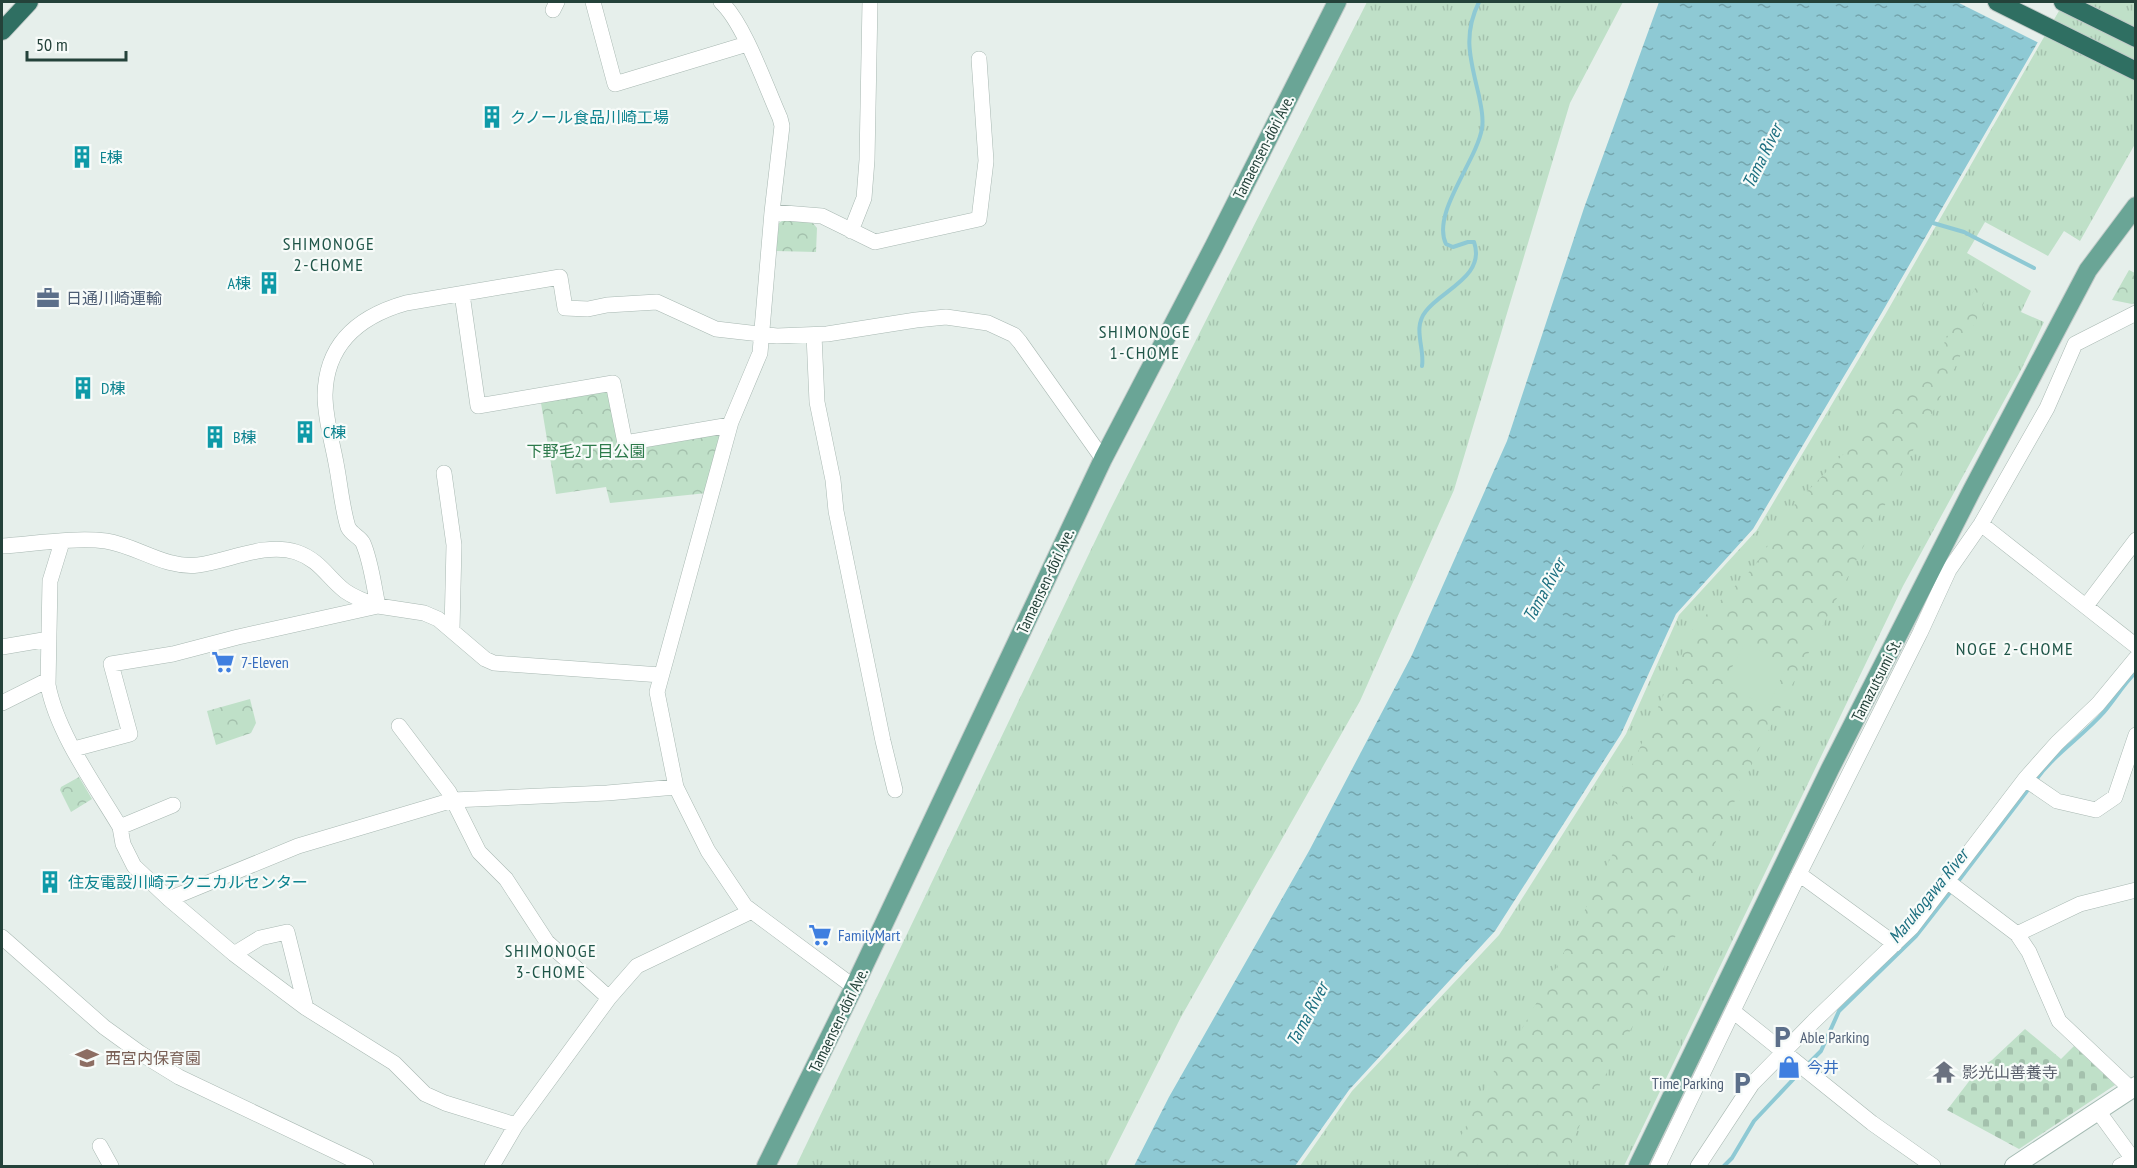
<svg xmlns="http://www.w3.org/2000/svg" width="2137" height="1168" viewBox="0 0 2137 1168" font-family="'PT Sans Narrow','Noto Sans JP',sans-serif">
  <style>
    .grass { fill: url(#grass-tufts) }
    .cemetery { fill: url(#cemetery-stones) }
    .park { fill: url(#park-crowns) }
    .pitch { fill: #bfe0c8 }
    .water { fill: url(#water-ripples) }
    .pier { fill: #e6efeb }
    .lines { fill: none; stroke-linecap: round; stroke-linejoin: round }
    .stream { stroke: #8ec9d4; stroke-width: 4 }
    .street-casing { stroke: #a8b8b2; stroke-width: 16 }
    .secondary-casing { stroke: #a4bbb3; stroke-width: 20 }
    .primary-casing { stroke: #c2cac8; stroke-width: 20 }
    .highway-casing { stroke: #c2cac8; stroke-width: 20 }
    .street { stroke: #fff; stroke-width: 15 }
    .secondary { stroke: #fff; stroke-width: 18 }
    .primary { stroke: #6aa596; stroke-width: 18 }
    .highway { stroke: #2f6f62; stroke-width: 18 }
    .labels { text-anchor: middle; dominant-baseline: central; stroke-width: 4.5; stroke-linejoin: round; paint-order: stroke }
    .culture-label { font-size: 16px; fill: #0d838f; stroke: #f7fbf9; text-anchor: start }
    .street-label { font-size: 16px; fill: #24423a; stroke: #f7fbf9 }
    .service-label { font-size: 16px; fill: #4e5e75; stroke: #f7fbf9; text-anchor: start }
    .park-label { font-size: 16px; fill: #2d7a4b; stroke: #f7fbf9 }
    .shop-label { font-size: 16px; fill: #366cbe; stroke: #f7fbf9; text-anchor: start }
    .education-label { font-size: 16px; fill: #785e54; stroke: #f7fbf9; text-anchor: start }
    .worship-label { font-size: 16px; fill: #5b616d; stroke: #f7fbf9; text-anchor: start }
    .water-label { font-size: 18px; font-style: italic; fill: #1c6f80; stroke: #f7fbf9 }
    .neighbourhood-label { font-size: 18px; letter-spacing: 1.5px; fill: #1f5548; stroke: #f7fbf9 }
  </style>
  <defs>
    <pattern id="grass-tufts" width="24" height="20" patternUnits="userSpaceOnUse" patternTransform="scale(1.5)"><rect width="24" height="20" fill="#bfe0c8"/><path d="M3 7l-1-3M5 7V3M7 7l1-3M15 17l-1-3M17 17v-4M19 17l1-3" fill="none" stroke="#a4c1ad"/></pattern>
    <pattern id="cemetery-stones" width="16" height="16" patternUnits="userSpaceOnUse" patternTransform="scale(1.5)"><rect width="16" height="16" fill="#bfe0c8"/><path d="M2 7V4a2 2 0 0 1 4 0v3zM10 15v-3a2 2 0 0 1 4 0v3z" fill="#a4c1ad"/></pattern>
    <pattern id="park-crowns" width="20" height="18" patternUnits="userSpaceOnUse" patternTransform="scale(1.5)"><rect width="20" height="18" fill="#bfe0c8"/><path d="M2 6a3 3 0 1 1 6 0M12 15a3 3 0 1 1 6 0" fill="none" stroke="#a4c1ad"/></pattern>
    <pattern id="water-ripples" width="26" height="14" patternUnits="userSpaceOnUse" patternTransform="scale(1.5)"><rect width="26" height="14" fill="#8ec9d4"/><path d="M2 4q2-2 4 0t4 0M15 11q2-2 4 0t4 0" fill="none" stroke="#74a5ad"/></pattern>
  </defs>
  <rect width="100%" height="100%" fill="#e6efeb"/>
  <path class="grass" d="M1367 2H1623L1570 103 1454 490 1360 701 1181 1017 1106 1166H796L1109 512Z
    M2064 2H2135V144L2080 241 2064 231 2048 256 1985 222 1967 253 2031 291 2021 312 2044 322 2022 368 1903 586 1624 1166H1300L1352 1091 1499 935 1626 734 1679 615 1757 530 1885 315Z"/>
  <path class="cemetery" d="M2025 1029 2061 1059 2074 1046 2115 1085 2019 1149 1947 1110 1980 1067 1992 1060Z"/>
  <path class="park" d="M785 219 812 222 817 228 816 252 776 251 779 223Z
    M2129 270 2135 273V303L2132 304 2112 300Z
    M1978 283 1990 289 1953 372 1903 470 1759 749 1690 897 1661 975 1591 1101 1561 1166H1446L1492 1074 1514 1043 1556 968 1633 813 1615 803 1694 627 1754 567 1795 504 1934 361Z
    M603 389 612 395 624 452 718 432 723 439 707 493 610 503 606 487 556 494 541 403Z
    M250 699 256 723 251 733 216 745 207 711Z
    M79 777 92 799 71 812 60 790 61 787Z"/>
  <path class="pitch" d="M1745 643 1787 665 1768 707 1723 684Z"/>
  <path class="water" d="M1659 2H2061L1881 314 1753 529 1676 614 1621 734 1495 931 1349 1090 1295 1166H1134L1169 1097 1309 851 1412 655 1507 441 1584 208Z"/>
  <path class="pier" d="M1957 2H2064L2039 43Z"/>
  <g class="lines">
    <path class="stream" d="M1933 223 1964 232 2034 268
      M1422 366C1425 348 1412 328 1426 311 1442 290 1486 276 1474 242H1468L1453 247 1446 244C1431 213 1477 161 1482 128 1484 117 1481 107 1479 96 1471 61 1462 36 1479 2
      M2035 781C2054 754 2082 737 2104 712 2115 699 2123 685 2136 672
      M1956 884 2030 787
      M1807 1065 1821 1051 1839 1011 1916 936 1952 890
      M1724 1166 1732 1158 1754 1121 1802 1070"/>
    <g class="street-casing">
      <path id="street" d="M593 2 615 84 747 44
        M721 2C744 23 766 87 780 118L782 126 772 212 760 353 731 422 657 692 676 787 708 851 745 906 854 987
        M553 10 557 2
        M772 212 822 216 875 242 979 219 986 161 979 59
        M851 231 864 198 867 160 870 2
        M462 294 478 406 613 383 625 443 730 425
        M814 335 817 402 833 480 836 511 883 741 895 790
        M444 473 454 545 452 630
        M1981 524 2136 646
        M62 542 50 581 48 685C57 733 95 785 120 827L123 844 134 866 169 899 234 954 306 1008 394 1063 425 1094 445 1103 516 1125
        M2 546C33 544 75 537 106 541 138 546 165 569 198 565 229 561 265 542 296 552 320 560 327 577 345 591 355 598 366 602 378 606
        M378 606C374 587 371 561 363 543 360 537 351 534 348 527 342 508 340 483 336 463 332 441 325 418 325 395 326 343 360 316 406 303L560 277 565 308 588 309 607 305 657 302 716 329 777 336 827 334 916 320 946 317 988 323 1014 335 1020 342 1103 459
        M2086 606 2136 540
        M2 647 49 639
        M2 703 48 680
        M399 726 449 792 479 852 506 879 547 942 609 998
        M74 749 130 734 111 664 173 654 238 637 378 606 424 613 438 619 485 659 494 663 661 675
        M2025 779 2057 801 2096 810 2115 797 2136 735
        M120 827 173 805
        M1799 874 1895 944
        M1947 881 2017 934 2029 952 2059 1021 2131 1089
        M169 899 298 846 453 800 607 793 676 787
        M2017 934 2080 904 2136 890
        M2 937 104 1027 140 1053 179 1077 366 1166
        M234 954 260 938 287 932 306 1008
        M1734 1012 1872 1123 1933 1166
        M2098 1111 2133 1159 2120 1166
        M100 1146 111 1166
        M492 1166 516 1125 609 998 637 966 752 911
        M1658 1166 1799 874 1920 633 1949 570 1981 524 2047 408 2075 344 2136 313
        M1698 1166 1752 1084 1814 1021 1912 927 2025 779 2057 743 2098 704 2136 658"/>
    </g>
    <g class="secondary-casing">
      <path id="secondary" d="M2014 1166 2136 1086"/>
    </g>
    <g class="primary-casing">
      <path id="primary" d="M766 1166 854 987 1103 459 1214 246 1337 2
        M1638 1166 1830 769 1972 490 2088 270 2136 206"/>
    </g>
    <g class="highway-casing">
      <path id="highway" d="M1997 2 2136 71
        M2063 2 2136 38
        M2 31 29 2"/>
    </g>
    <use href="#street" class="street"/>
    <use href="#secondary" class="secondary"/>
    <use href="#primary" class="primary"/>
    <use href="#highway" class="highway"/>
  </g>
  <defs>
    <g id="building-bare" transform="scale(1.8)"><path d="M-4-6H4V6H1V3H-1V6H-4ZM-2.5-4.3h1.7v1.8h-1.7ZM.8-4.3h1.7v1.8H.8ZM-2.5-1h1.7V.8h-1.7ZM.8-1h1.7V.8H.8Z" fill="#0f9aa8" stroke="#f7fbf9" stroke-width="2.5" paint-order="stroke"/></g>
    <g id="office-bare" transform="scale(1.8)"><path d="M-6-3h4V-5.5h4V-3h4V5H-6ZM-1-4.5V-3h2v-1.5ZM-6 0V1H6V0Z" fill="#5c6f8a" stroke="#f7fbf9" stroke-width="2.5" paint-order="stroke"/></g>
    <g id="supermarket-bare" transform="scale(1.8)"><path d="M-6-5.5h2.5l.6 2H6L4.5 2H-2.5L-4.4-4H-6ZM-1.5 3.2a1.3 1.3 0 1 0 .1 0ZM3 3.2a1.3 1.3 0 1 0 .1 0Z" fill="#3f7fe0" stroke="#f7fbf9" stroke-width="2.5" paint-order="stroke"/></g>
    <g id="parking-bare" transform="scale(1.8)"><path d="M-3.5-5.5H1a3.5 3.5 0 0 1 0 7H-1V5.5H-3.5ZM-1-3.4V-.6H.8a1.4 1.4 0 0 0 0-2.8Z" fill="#5c6f8a" stroke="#f7fbf9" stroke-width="2.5" paint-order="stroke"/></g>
    <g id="school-bare" transform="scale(1.8)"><path d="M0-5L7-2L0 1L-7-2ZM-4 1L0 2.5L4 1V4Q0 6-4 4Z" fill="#8d6e63" stroke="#f7fbf9" stroke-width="2.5" paint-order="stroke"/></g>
    <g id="shop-bare" transform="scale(1.8)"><path d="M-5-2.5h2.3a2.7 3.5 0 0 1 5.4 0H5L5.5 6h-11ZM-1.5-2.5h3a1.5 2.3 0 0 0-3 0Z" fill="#3f7fe0" stroke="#f7fbf9" stroke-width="2.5" paint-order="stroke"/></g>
    <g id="temple-bare" transform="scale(1.8)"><path d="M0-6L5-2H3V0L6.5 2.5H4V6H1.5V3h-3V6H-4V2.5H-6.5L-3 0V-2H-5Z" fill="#6b7280" stroke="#f7fbf9" stroke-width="2.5" paint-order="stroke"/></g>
  </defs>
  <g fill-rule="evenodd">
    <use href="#building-bare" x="492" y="117"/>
    <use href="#building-bare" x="82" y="157"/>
    <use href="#building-bare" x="269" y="283"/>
    <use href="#office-bare" x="48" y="298"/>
    <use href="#building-bare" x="83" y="388"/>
    <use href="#building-bare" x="305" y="432"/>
    <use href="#building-bare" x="215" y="437"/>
    <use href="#supermarket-bare" x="223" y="662"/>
    <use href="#building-bare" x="50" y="882"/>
    <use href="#supermarket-bare" x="820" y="935"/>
    <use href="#parking-bare" x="1782" y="1037"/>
    <use href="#school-bare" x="87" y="1058"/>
    <use href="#shop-bare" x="1789" y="1067"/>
    <use href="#temple-bare" x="1944" y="1072"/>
    <use href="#parking-bare" x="1742" y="1083"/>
  </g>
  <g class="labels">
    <g class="culture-label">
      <text x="510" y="117">クノール食品川崎工場</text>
      <text x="100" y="157">E棟</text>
      <text x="251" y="283" text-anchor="end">A棟</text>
      <text x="101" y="388">D棟</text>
      <text x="323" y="432">C棟</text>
      <text x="233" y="437">B棟</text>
      <text x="68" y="882">住友電設川崎テクニカルセンター</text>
    </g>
    <g class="street-label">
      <text transform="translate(1263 147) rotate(-63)">Tamaensen-dōri Ave.</text>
      <text transform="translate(1045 581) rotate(-65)">Tamaensen-dōri Ave.</text>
      <text transform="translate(1876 680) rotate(-63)">Tamazutsumi St.</text>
      <text transform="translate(838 1020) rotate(-64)">Tamaensen-dōri Ave.</text>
    </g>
    <g class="service-label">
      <text x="66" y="298">日通川崎運輸</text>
      <text x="1800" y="1037">Able Parking</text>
      <text x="1724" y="1083" text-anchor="end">Time Parking</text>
    </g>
    <g class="park-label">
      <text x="586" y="451">下野毛2丁目公園</text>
    </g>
    <g class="shop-label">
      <text x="241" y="662">7-Eleven</text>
      <text x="838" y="935">FamilyMart</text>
      <text x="1807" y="1067">今井</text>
    </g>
    <g class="education-label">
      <text x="105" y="1058">西宮内保育園</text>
    </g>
    <g class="worship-label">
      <text x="1962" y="1072">影光山善養寺</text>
    </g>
    <g class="water-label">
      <text transform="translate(1762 156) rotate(-64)">Tama River</text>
      <text transform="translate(1544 590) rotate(-61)">Tama River</text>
      <text transform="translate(1928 896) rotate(-51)">Marukogawa River</text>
      <text transform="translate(1307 1014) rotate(-62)">Tama River</text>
    </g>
    <g class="neighbourhood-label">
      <text x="329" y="243">SHIMONOGE<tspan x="329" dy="21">2-CHOME</tspan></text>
      <text x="1145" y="331">SHIMONOGE<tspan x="1145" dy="21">1-CHOME</tspan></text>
      <text x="2015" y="648">NOGE 2-CHOME</text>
      <text x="551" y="950">SHIMONOGE<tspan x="551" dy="21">3-CHOME</tspan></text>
    </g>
  </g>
  <rect width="2137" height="1168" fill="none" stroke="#24423a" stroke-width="6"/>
  <path d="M27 51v9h99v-9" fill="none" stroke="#24423a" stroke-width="3"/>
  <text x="36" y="51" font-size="18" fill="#24423a" stroke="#f7fbf9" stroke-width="4.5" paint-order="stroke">50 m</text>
</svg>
